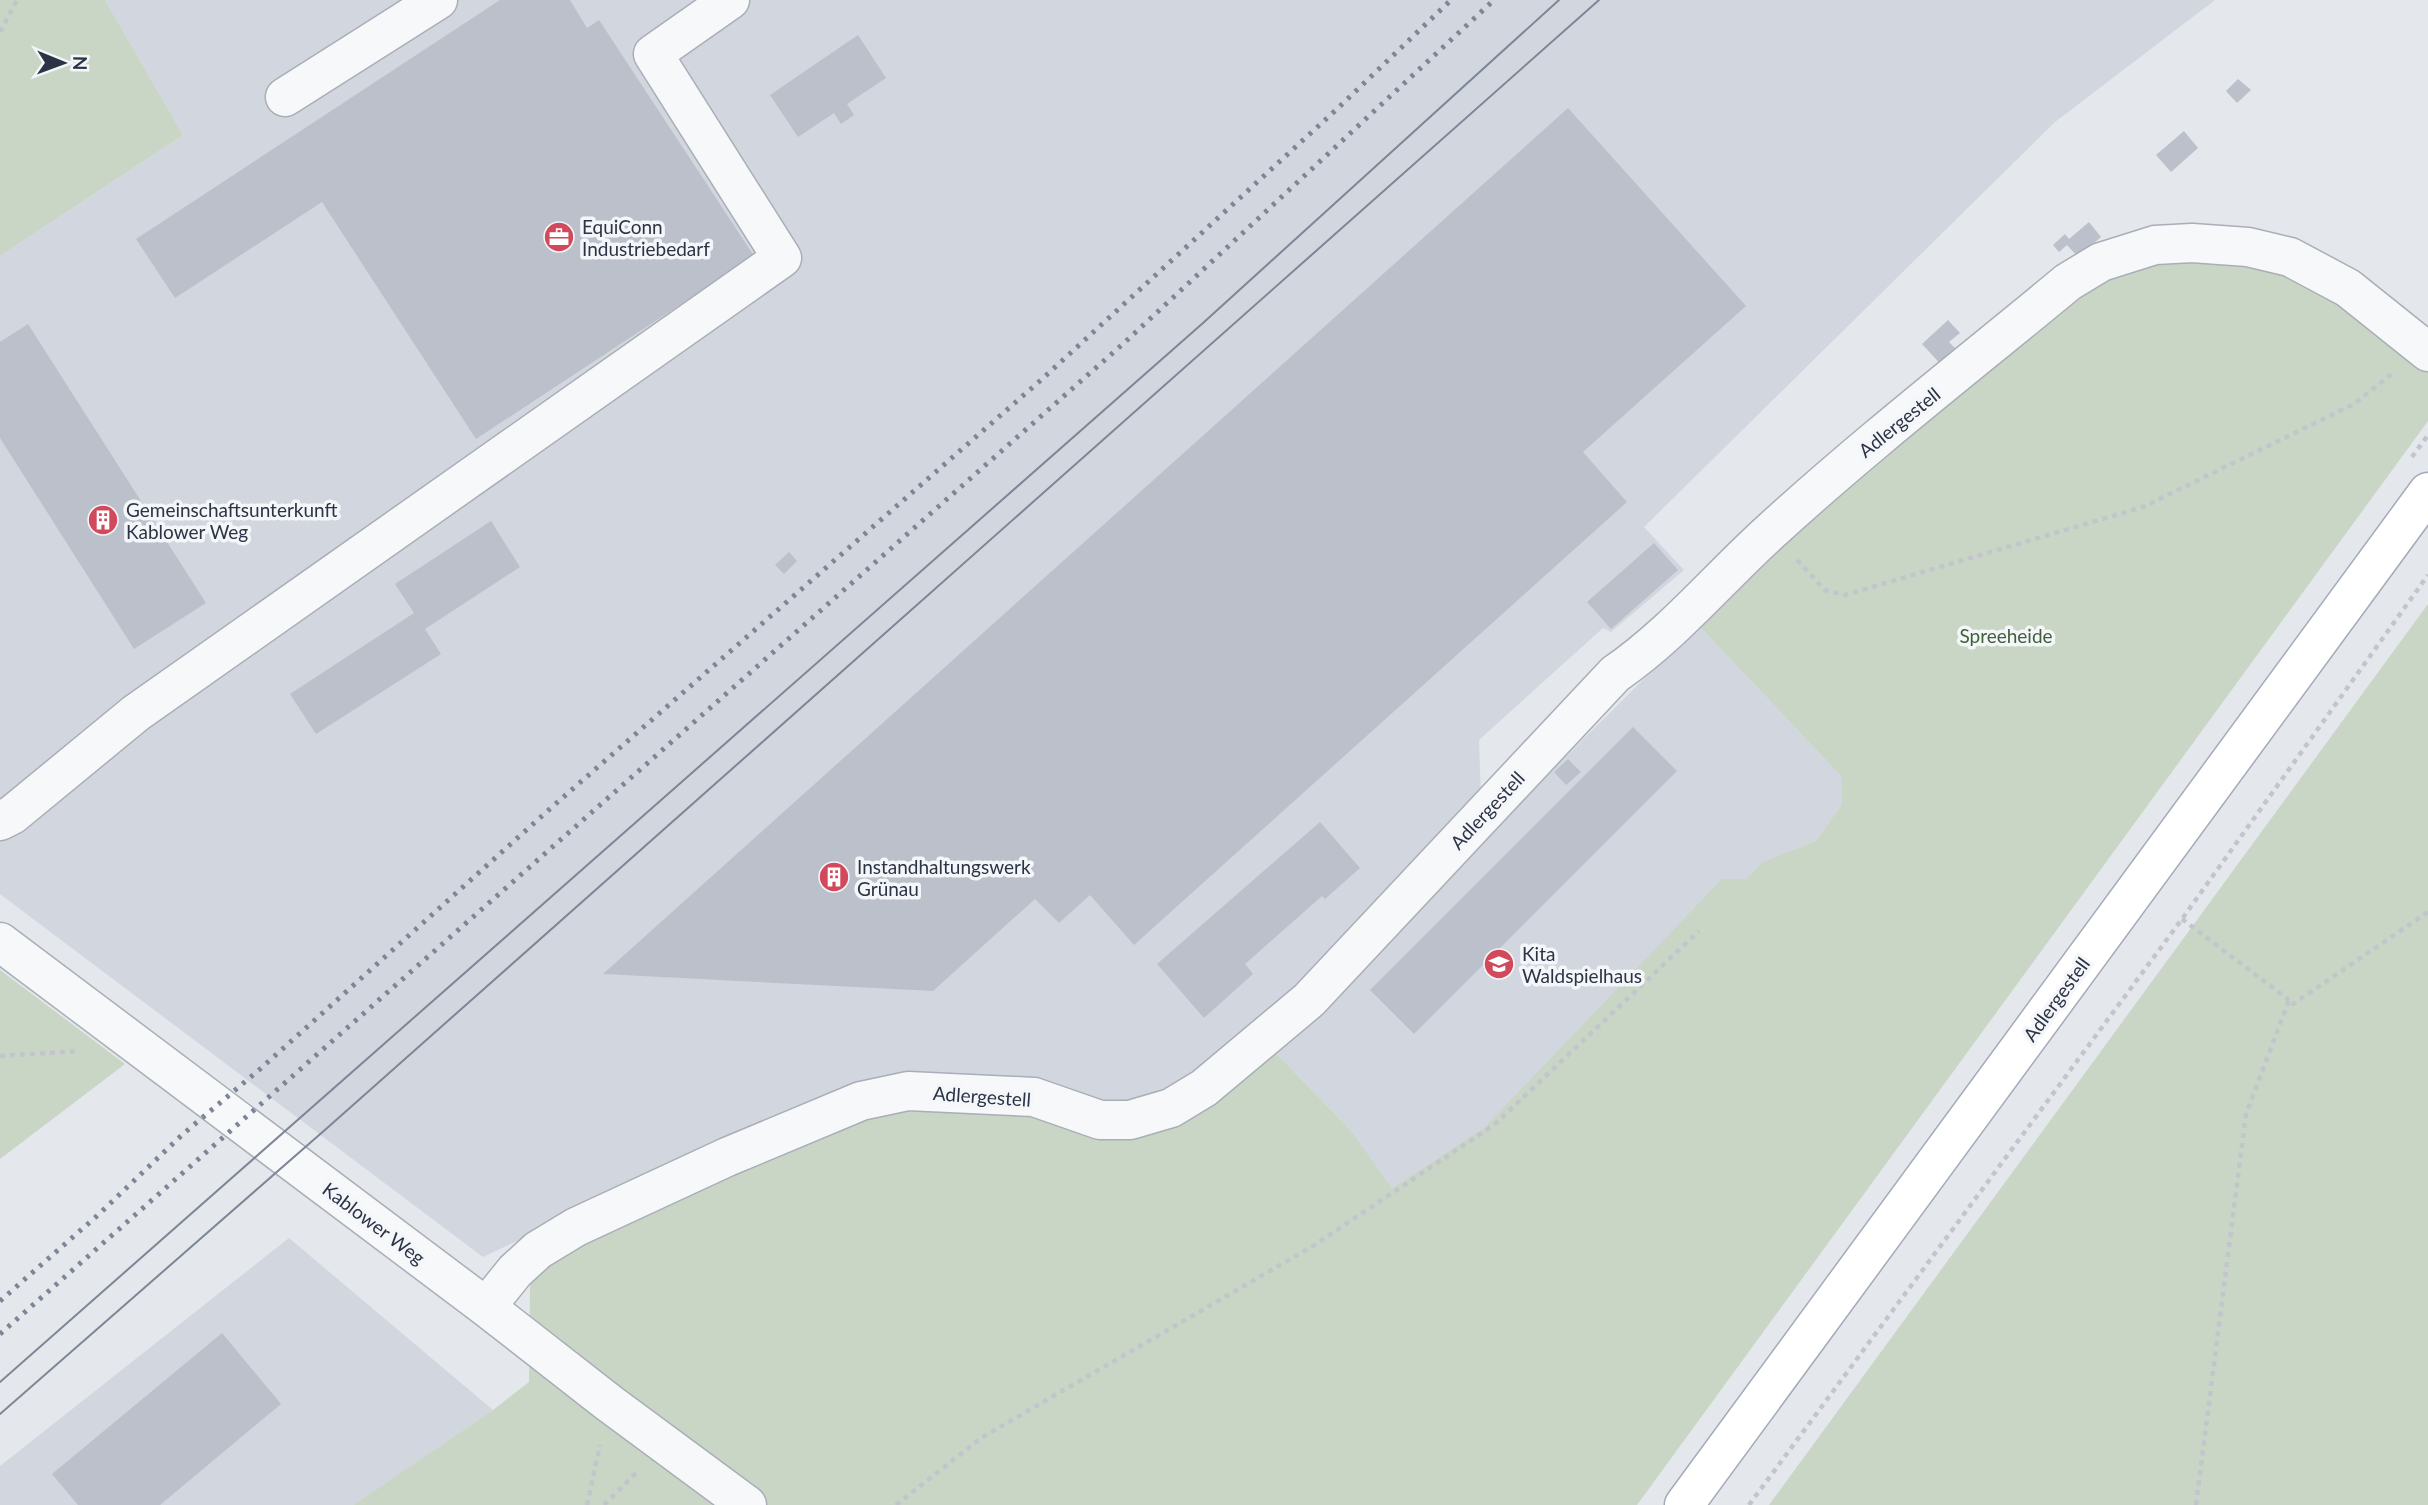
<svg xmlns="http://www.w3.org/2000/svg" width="2428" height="1505" viewBox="0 0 2428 1505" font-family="Lato,sans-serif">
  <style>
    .built { fill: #d2d6de }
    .green { fill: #c9d6c5 }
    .building { fill: #bbc0ca }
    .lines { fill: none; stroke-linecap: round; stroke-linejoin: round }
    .minor-casing { stroke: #a9aeb7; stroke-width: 41 }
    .major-casing { stroke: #a3abb8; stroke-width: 41 }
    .path { stroke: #c2c5cb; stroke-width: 4.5; stroke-dasharray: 5 5; stroke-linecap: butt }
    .minor { stroke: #f7f8fa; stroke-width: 38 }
    .major { stroke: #fff; stroke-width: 38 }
    .tram { stroke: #7d8696; stroke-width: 2 }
    .rail { stroke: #7d8696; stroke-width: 5; stroke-dasharray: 3.5 7; stroke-linecap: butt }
    .labels { text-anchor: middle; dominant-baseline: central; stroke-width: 7; stroke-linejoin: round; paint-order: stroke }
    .poi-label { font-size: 19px; fill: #2b3445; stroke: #f4f6f9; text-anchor: start }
    .street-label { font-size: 19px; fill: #2b3445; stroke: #f4f6f9 }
    .park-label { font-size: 19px; fill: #3f6138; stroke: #f4f6f9 }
  </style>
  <rect width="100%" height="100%" fill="#e4e7ec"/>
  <path class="built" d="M105 0H2215L2055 122 1644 527 1684 570 1611 632 1603 628 1479 740 1481 799 1249 1037 1144 1105 866 1083 832 1092 483 1257 0 894V256L183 135Z
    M1698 625 1841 776 1842 804 1816 841 1764 862 1485 1127 1392 1188 1353 1133 1272 1049Z
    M289 1238 493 1410 353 1505H0V1466Z"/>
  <path class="green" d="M0 0H105L183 135 0 256Z
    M2220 254 2344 295 2428 363V421L1637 1505H353L493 1410 529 1382 530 1286 545 1259 878 1108 1014 1111 1114 1134 1272 1049 1353 1133 1392 1188 1485 1127 1722 879H1746L1763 862 1816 841 1842 804 1841 776 1698 625 1717 598 2074 294 2154 260Z
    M2428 604V1505H1769Z
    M0 970 125 1064 0 1159Z"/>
  <path class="building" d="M500 0H570L587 28 599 20 754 256 476 439 322 202 175 298 136 239Z
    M858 35 886 78 847 104 854 115 841 124 834 113 798 137 770 95Z
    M2238 79 2251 90 2237 103 2226 91Z
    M1568 108 1746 306 1583 452 1627 502 1134 945 1090 895 1059 923 1035 899 933 991 603 974Z
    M2184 131 2198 148 2171 172 2156 155Z
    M2089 222 2101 237 2078 257 2067 245 2059 252 2053 245 2065 234 2069 239Z
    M1948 320 1960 333 1949 342 1962 355 1946 370 1922 344Z
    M28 324 206 603 134 649 0 438V342Z
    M491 521 520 567 425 629 441 654 316 734 290 694 414 613 395 584Z
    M1654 543 1678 570 1611 629 1587 602Z
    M789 552 797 561 784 574 775 565Z
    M1633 727 1677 771 1414 1034 1370 990Z
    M1568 759 1581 772 1566 785 1554 772Z
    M1320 822 1360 868 1325 899 1322 896 1245 964 1253 974 1204 1018 1157 964Z
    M222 1333 281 1404 160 1505H78L52 1474Z"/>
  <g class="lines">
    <g class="minor-casing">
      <path id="minor" d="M285 97 438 0
        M0 821 12 815 136 713 782 258 653 54 730 0
        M0 942 486 1307 609 1403 747 1505
        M486 1307 515 1271 538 1250 576 1227 727 1157 861 1101 908 1091 1034 1097 1100 1120H1130L1171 1108 1204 1088 1309 1000 1615 674C1673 634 1719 578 1771 531 1866 444 1969 364 2068 282L2101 262 2155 245 2192 243 2248 247 2290 257 2348 288 2428 352"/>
    </g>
    <g class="major-casing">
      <path id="major" d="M1684 1505 2428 492"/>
    </g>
    <path class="path" d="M0 32 17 0
      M2412 457 2428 435
      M1797 560 1825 590 1845 595 2143 507 2354 404 2393 373
      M2182 919 2289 1000
      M0 1056 79 1051
      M587 1505 600 1445
      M604 1505 637 1472
      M896 1505 981 1438 1313 1246 1494 1125 1699 931
      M1749 1505 2182 919 2428 575
      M2196 1505 2246 1114 2289 1000 2293 1004 2428 912"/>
    <use href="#minor" class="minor"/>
    <use href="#major" class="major"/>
    <path class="tram" d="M0 1382 1203 323 1559 0
      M0 1414 326 1129 1599 0"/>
    <path class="rail" d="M0 1301 98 1215 183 1134 259 1070 552 807 1041 380 1337 109 1451 0
      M0 1334 1124 343 1494 0"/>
  </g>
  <defs>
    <g id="office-disc" transform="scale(1.575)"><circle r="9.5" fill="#d1495b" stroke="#f4f6f9"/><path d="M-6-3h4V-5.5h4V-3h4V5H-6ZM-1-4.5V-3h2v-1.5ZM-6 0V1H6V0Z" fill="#fff"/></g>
    <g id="building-disc" transform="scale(1.575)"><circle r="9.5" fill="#d1495b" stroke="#f4f6f9"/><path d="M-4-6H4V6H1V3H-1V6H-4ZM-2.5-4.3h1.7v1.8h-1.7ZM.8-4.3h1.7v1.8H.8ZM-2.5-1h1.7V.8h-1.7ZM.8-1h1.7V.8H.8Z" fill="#fff"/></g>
    <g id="school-disc" transform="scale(1.575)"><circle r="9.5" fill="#d1495b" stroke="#f4f6f9"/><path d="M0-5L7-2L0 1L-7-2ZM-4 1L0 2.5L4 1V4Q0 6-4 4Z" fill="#fff"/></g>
  </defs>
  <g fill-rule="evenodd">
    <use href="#office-disc" x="559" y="237"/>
    <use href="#building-disc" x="103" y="520"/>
    <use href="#building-disc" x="834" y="877"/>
    <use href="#school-disc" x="1499" y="964"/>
  </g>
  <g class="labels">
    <g class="poi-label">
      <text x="582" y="226">EquiConn<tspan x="582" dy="22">Industriebedarf</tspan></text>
      <text x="126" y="509">Gemeinschaftsunterkunft<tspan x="126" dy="22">Kablower Weg</tspan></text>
      <text x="857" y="866">Instandhaltungswerk<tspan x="857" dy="22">Grünau</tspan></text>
      <text x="1522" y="953">Kita<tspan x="1522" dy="22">Waldspielhaus</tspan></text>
    </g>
    <g class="street-label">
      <text transform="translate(1899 422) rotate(-39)">Adlergestell</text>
      <text transform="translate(1487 810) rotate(-47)">Adlergestell</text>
      <text transform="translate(2056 999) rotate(-54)">Adlergestell</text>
      <text transform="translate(982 1096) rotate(4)">Adlergestell</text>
      <text transform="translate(374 1223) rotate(37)">Kablower Weg</text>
    </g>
    <g class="park-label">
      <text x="2006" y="635">Spreeheide</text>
    </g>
  </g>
  <g transform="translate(63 63) rotate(91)" stroke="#f4f6f9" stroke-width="5" paint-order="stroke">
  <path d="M0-5L12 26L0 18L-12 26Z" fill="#2b3445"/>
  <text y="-10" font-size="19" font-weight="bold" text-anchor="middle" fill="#2b3445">N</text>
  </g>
</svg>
